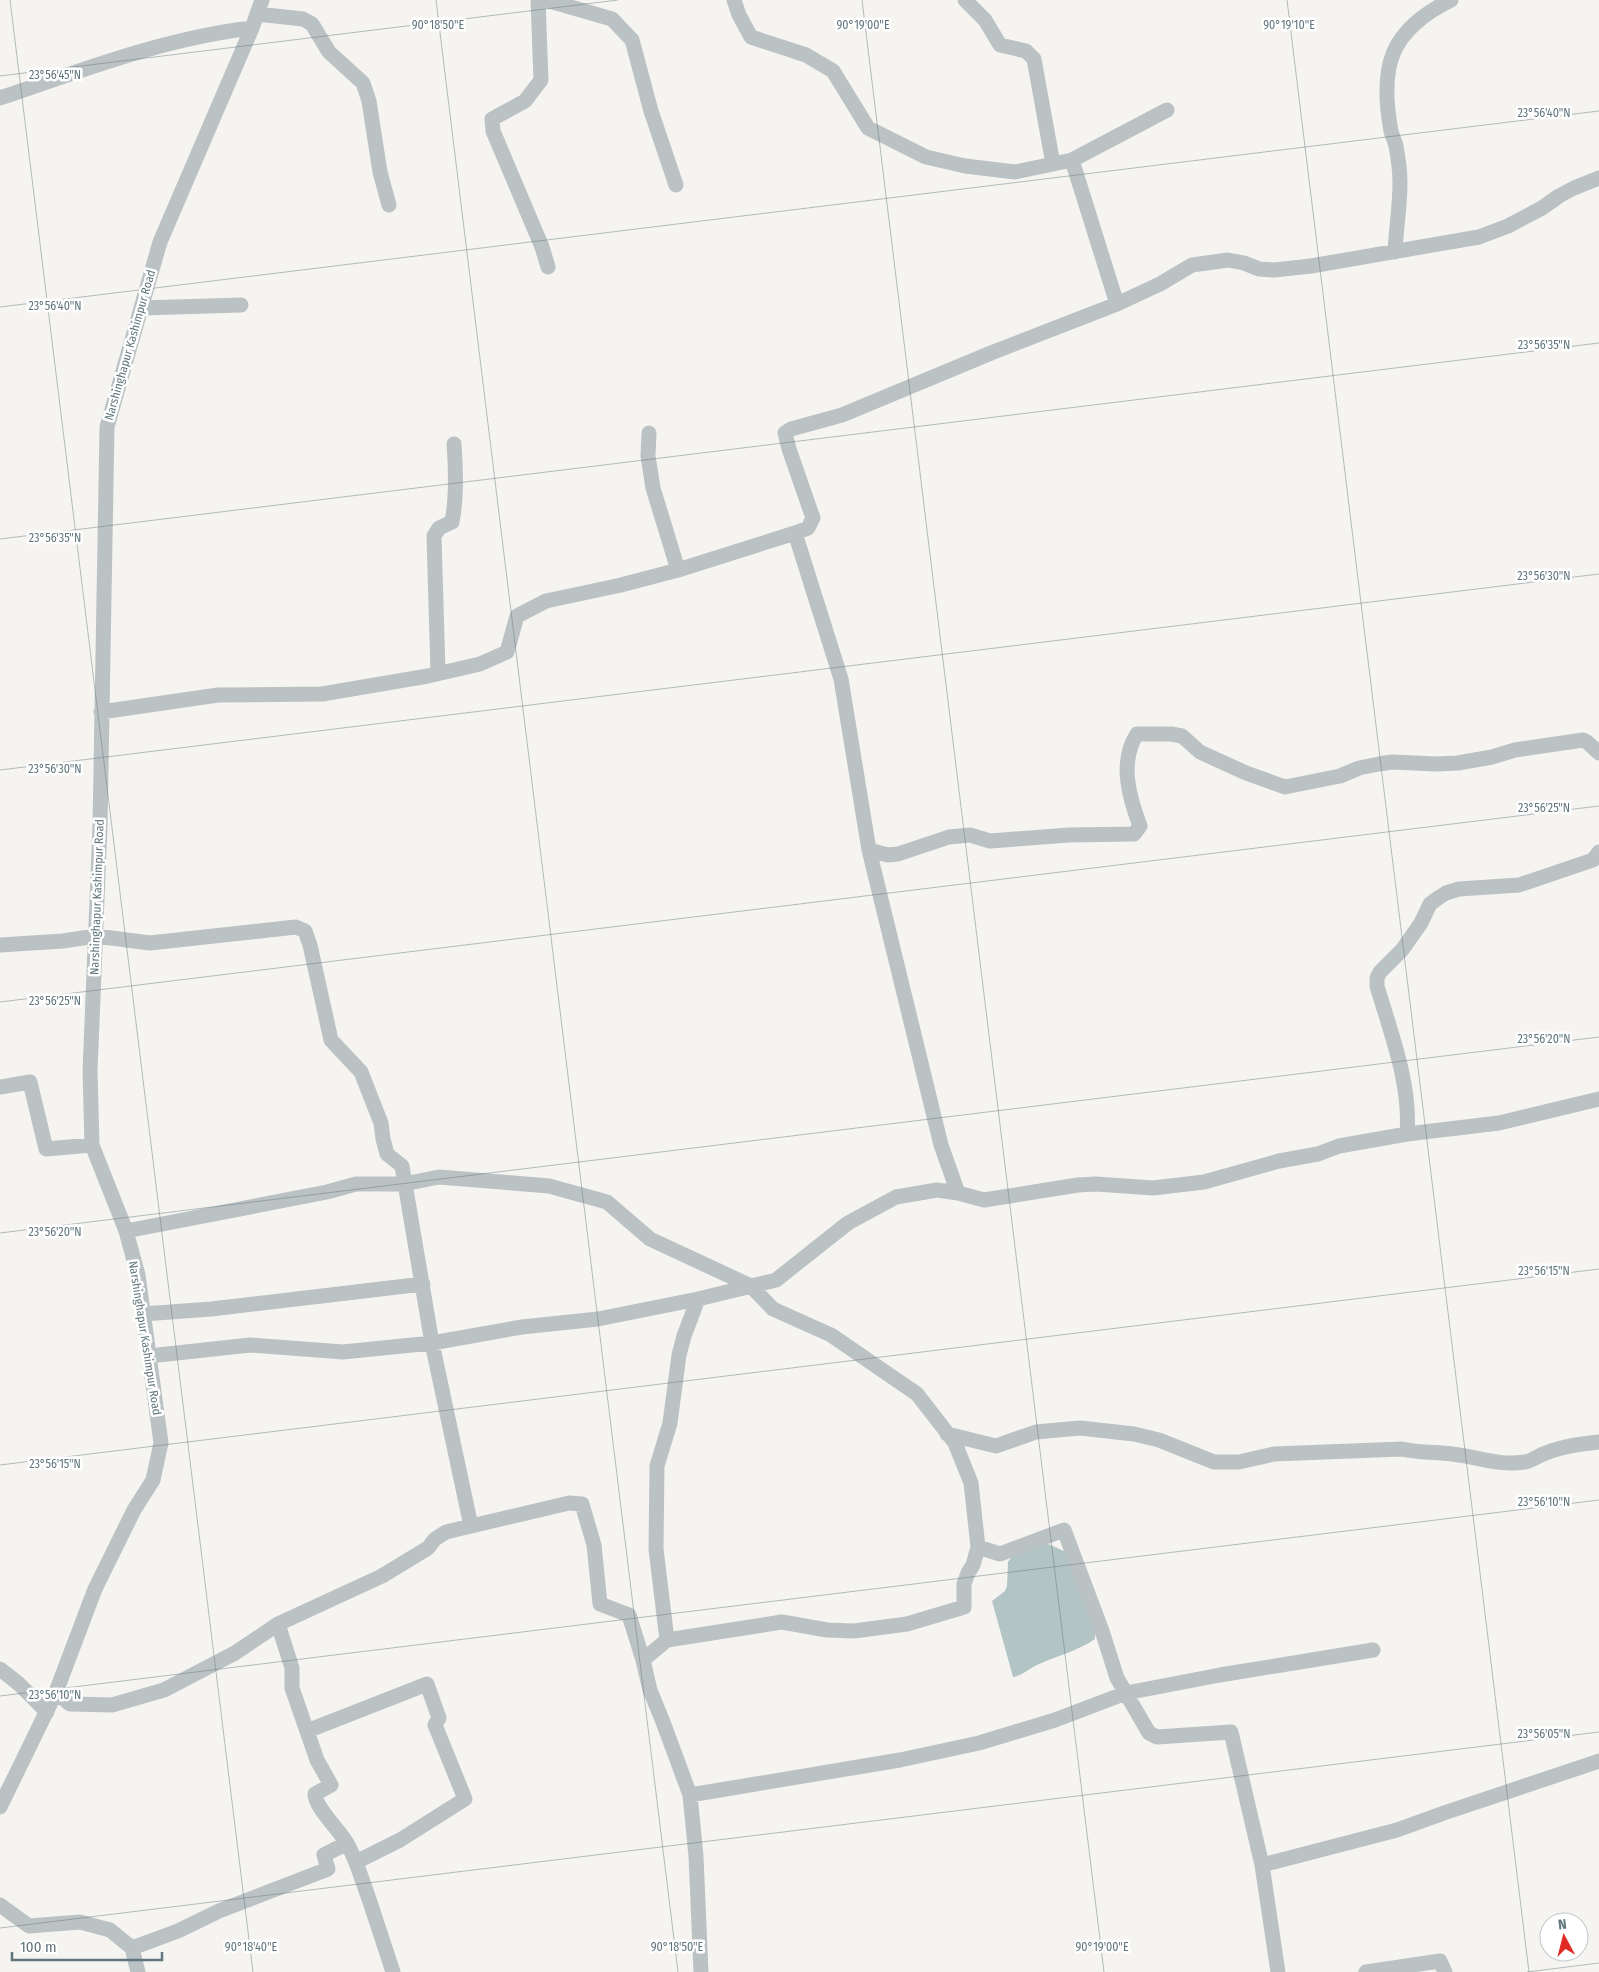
<svg xmlns="http://www.w3.org/2000/svg" width="1599" height="1972" viewBox="0 0 1599 1972" font-family="'Fira Sans Condensed',sans-serif">
  <style>
    .water { fill: #b3c4c5 }
    .lines { fill: none; stroke-linecap: round; stroke-linejoin: round }
    .minor { stroke: #bbc2c4; stroke-width: 15 }
    .ticks { fill: none; stroke: #60767c; stroke-width: 1; stroke-opacity: 0.45 }
    .labels { text-anchor: middle; dominant-baseline: central; stroke-width: 5; stroke-linejoin: round; paint-order: stroke }
    .street-label { font-size: 12px; fill: #60767c; stroke: #fff }
    .ticks-label { font-size: 12px; text-anchor: middle; fill: #60767c; stroke: #fff; stroke-width: 5; stroke-linejoin: round; paint-order: stroke }
  </style>
  <rect width="100%" height="100%" fill="#f5f4f1"/>
  <path class="water" d="M1046 1543 1066 1552 1095 1629V1639C1078 1651 1056 1656 1037 1665 1028 1669 1024 1675 1013 1677L992 1601 1005 1591 1007 1586 1008 1562 1014 1553Z"/>
  <g class="lines">
    <path class="minor" d="M538 0 541 80 525 101 492 119 493 131 542 247 548 267
      M546 0 612 19 632 40 651 111 676 185
      M734 0 739 15 751 37 806 55 833 71 868 128 926 157 965 166 1015 172 1072 160 1167 110
      M965 0 985 20 1000 45 1026 51 1034 59 1053 164
      M257 14 303 19 312 24 329 52 363 83 369 101 380 172 389 205
      M0 98C83 70 165 38 252 28
      M1072 160 1117 304
      M1395 252C1396 229 1400 206 1400 183 1400 172 1398 157 1396 146 1395 141 1392 136 1391 131 1379 66 1390 30 1451 0
      M141 308 241 305
      M649 433 648 456 653 488 678 570
      M438 673 434 536 439 528 452 522C457 496 456 470 454 444
      M101 712 218 695 322 694 428 676 480 664 507 652 517 616 546 601 621 585 678 570 795 533
      M869 850 888 855 898 854 949 837 970 835 990 841 1069 835 1134 834 1140 826C1129 797 1119 762 1137 734H1171L1182 736 1200 752 1246 773 1285 787 1340 776 1359 768 1379 764 1392 762 1436 764 1458 763 1492 757 1515 750 1583 740 1587 742 1599 753
      M0 945 63 941 96 936 150 943 296 927 305 931 310 945 331 1040 361 1072 381 1123 383 1139 387 1154 402 1166 432 1343 471 1526
      M0 1087 30 1082 46 1149 92 1145
      M1407 1134C1411 1084 1391 1034 1377 986V978L1380 972 1402 950 1421 923 1430 904 1438 898 1446 893 1459 889 1519 885 1593 860 1599 852
      M958 1193 941 1145 869 850 841 679 795 533 808 528 813 518 789 449 785 433 791 429 842 415 991 353 1117 304 1160 284 1192 265 1228 260 1244 263 1259 269 1274 270 1311 266 1479 237 1508 226 1542 208 1559 196 1574 188 1599 178
      M126 1231 327 1192 356 1184H404L439 1177 549 1186 607 1202 650 1239 751 1286 773 1309 831 1335 917 1394 955 1443 971 1483 978 1547 1000 1554 1064 1530 1102 1631 1117 1678 1149 1733 1157 1737 1231 1732 1262 1865 1278 1972
      M143 1314 211 1309 423 1284
      M149 1356 250 1345 343 1352 432 1343 522 1327 598 1319 698 1299 776 1280 848 1223 896 1197 937 1190 958 1193 984 1200 1078 1185 1096 1184 1153 1188 1204 1182 1279 1161 1318 1154 1339 1146 1407 1134 1499 1123 1599 1099
      M947 1434 996 1446 1036 1432 1080 1428 1134 1434 1159 1440 1214 1462H1239L1274 1454 1402 1449C1419 1453 1435 1452 1452 1454 1479 1457 1497 1466 1525 1462 1532 1461 1539 1455 1546 1453 1563 1446 1581 1444 1599 1442
      M278 1624 292 1668V1688L317 1760 331 1785 315 1794C315 1808 340 1830 348 1845 357 1862 362 1880 369 1899 377 1923 385 1947 393 1972
      M667 1640 656 1549 657 1466 670 1423 679 1355 684 1336 698 1299
      M643 1660 667 1640 782 1622 827 1630 854 1631 907 1624 964 1607V1584L968 1573 973 1565 978 1547
      M0 1669 19 1684 47 1712
      M56 1692 70 1704 112 1705 164 1690 235 1653 278 1624 382 1576 428 1548 435 1539 446 1532 569 1503 582 1504 594 1545 600 1604 629 1615 643 1660 650 1690 663 1722 690 1795 696 1856 701 1972
      M307 1731 427 1684 439 1718 435 1725 465 1799 400 1840 356 1862
      M690 1795 900 1760 979 1743 1055 1720 1126 1693 1220 1675 1373 1650
      M0 1807 56 1692 95 1589 134 1510 153 1480 161 1443 138 1275 126 1231 92 1145 90 1071 100 826 107 427 160 242 252 28 262 0
      M1262 1865 1397 1830 1444 1813 1599 1761
      M0 1905 29 1926 80 1922 110 1930 132 1948 178 1931 219 1911 328 1869 324 1855 347 1843
      M132 1948 138 1972
      M1366 1972 1440 1961 1445 1972"/>
  </g>
  <path class="ticks" d="M10 0 253 1972M436 0 678 1972M862 0 1104 1972M1287 0 1529 1972M0 76 618 0M0 307 1599 111M0 539 1599 343M0 770 1599 574M0 1002 1599 806M0 1233 1599 1037M0 1465 1599 1269M0 1696 1599 1500M0 1928 1599 1732M1527 1972 1599 1963"/>
  <g class="labels">
    <g class="street-label">
      <text transform="translate(130 345) rotate(-74)">Narshinghapur Kashimpur Road</text>
      <text transform="translate(97 897) rotate(-88)">Narshinghapur Kashimpur Road</text>
      <text transform="translate(145 1338) rotate(81)">Narshinghapur Kashimpur Road</text>
    </g>
  </g>
  <g class="ticks-label">
    <text x="438" y="29">90°18'50"E</text>
    <text x="863" y="29">90°19'00"E</text>
    <text x="1289" y="29">90°19'10"E</text>
    <text x="55" y="79">23°56'45"N</text>
    <text x="1544" y="117">23°56'40"N</text>
    <text x="55" y="310">23°56'40"N</text>
    <text x="1544" y="349">23°56'35"N</text>
    <text x="55" y="542">23°56'35"N</text>
    <text x="1544" y="580">23°56'30"N</text>
    <text x="55" y="773">23°56'30"N</text>
    <text x="1544" y="812">23°56'25"N</text>
    <text x="55" y="1005">23°56'25"N</text>
    <text x="1544" y="1043">23°56'20"N</text>
    <text x="55" y="1236">23°56'20"N</text>
    <text x="1544" y="1275">23°56'15"N</text>
    <text x="55" y="1468">23°56'15"N</text>
    <text x="1544" y="1506">23°56'10"N</text>
    <text x="55" y="1699">23°56'10"N</text>
    <text x="1544" y="1738">23°56'05"N</text>
    <text x="251" y="1951">90°18'40"E</text>
    <text x="677" y="1951">90°18'50"E</text>
    <text x="1102" y="1951">90°19'00"E</text>
  </g>
  <g transform="translate(1564 1937) rotate(353)"><circle r="24" fill="#ffffff" stroke="#bfc8cb"/>
  <path d="M0-4L9 19L0 12L-9 19Z" fill="#e12b25"/>
  <text y="-8" font-size="14" font-weight="bold" text-anchor="middle" fill="#60767c">N</text>
  </g>
  <path d="M12 1952v8h150v-8" fill="none" stroke="#60767c" stroke-width="2.5"/>
  <text x="20" y="1952" font-size="15" fill="#60767c" stroke="#ffffff" stroke-width="4" paint-order="stroke">100 m</text>
</svg>
